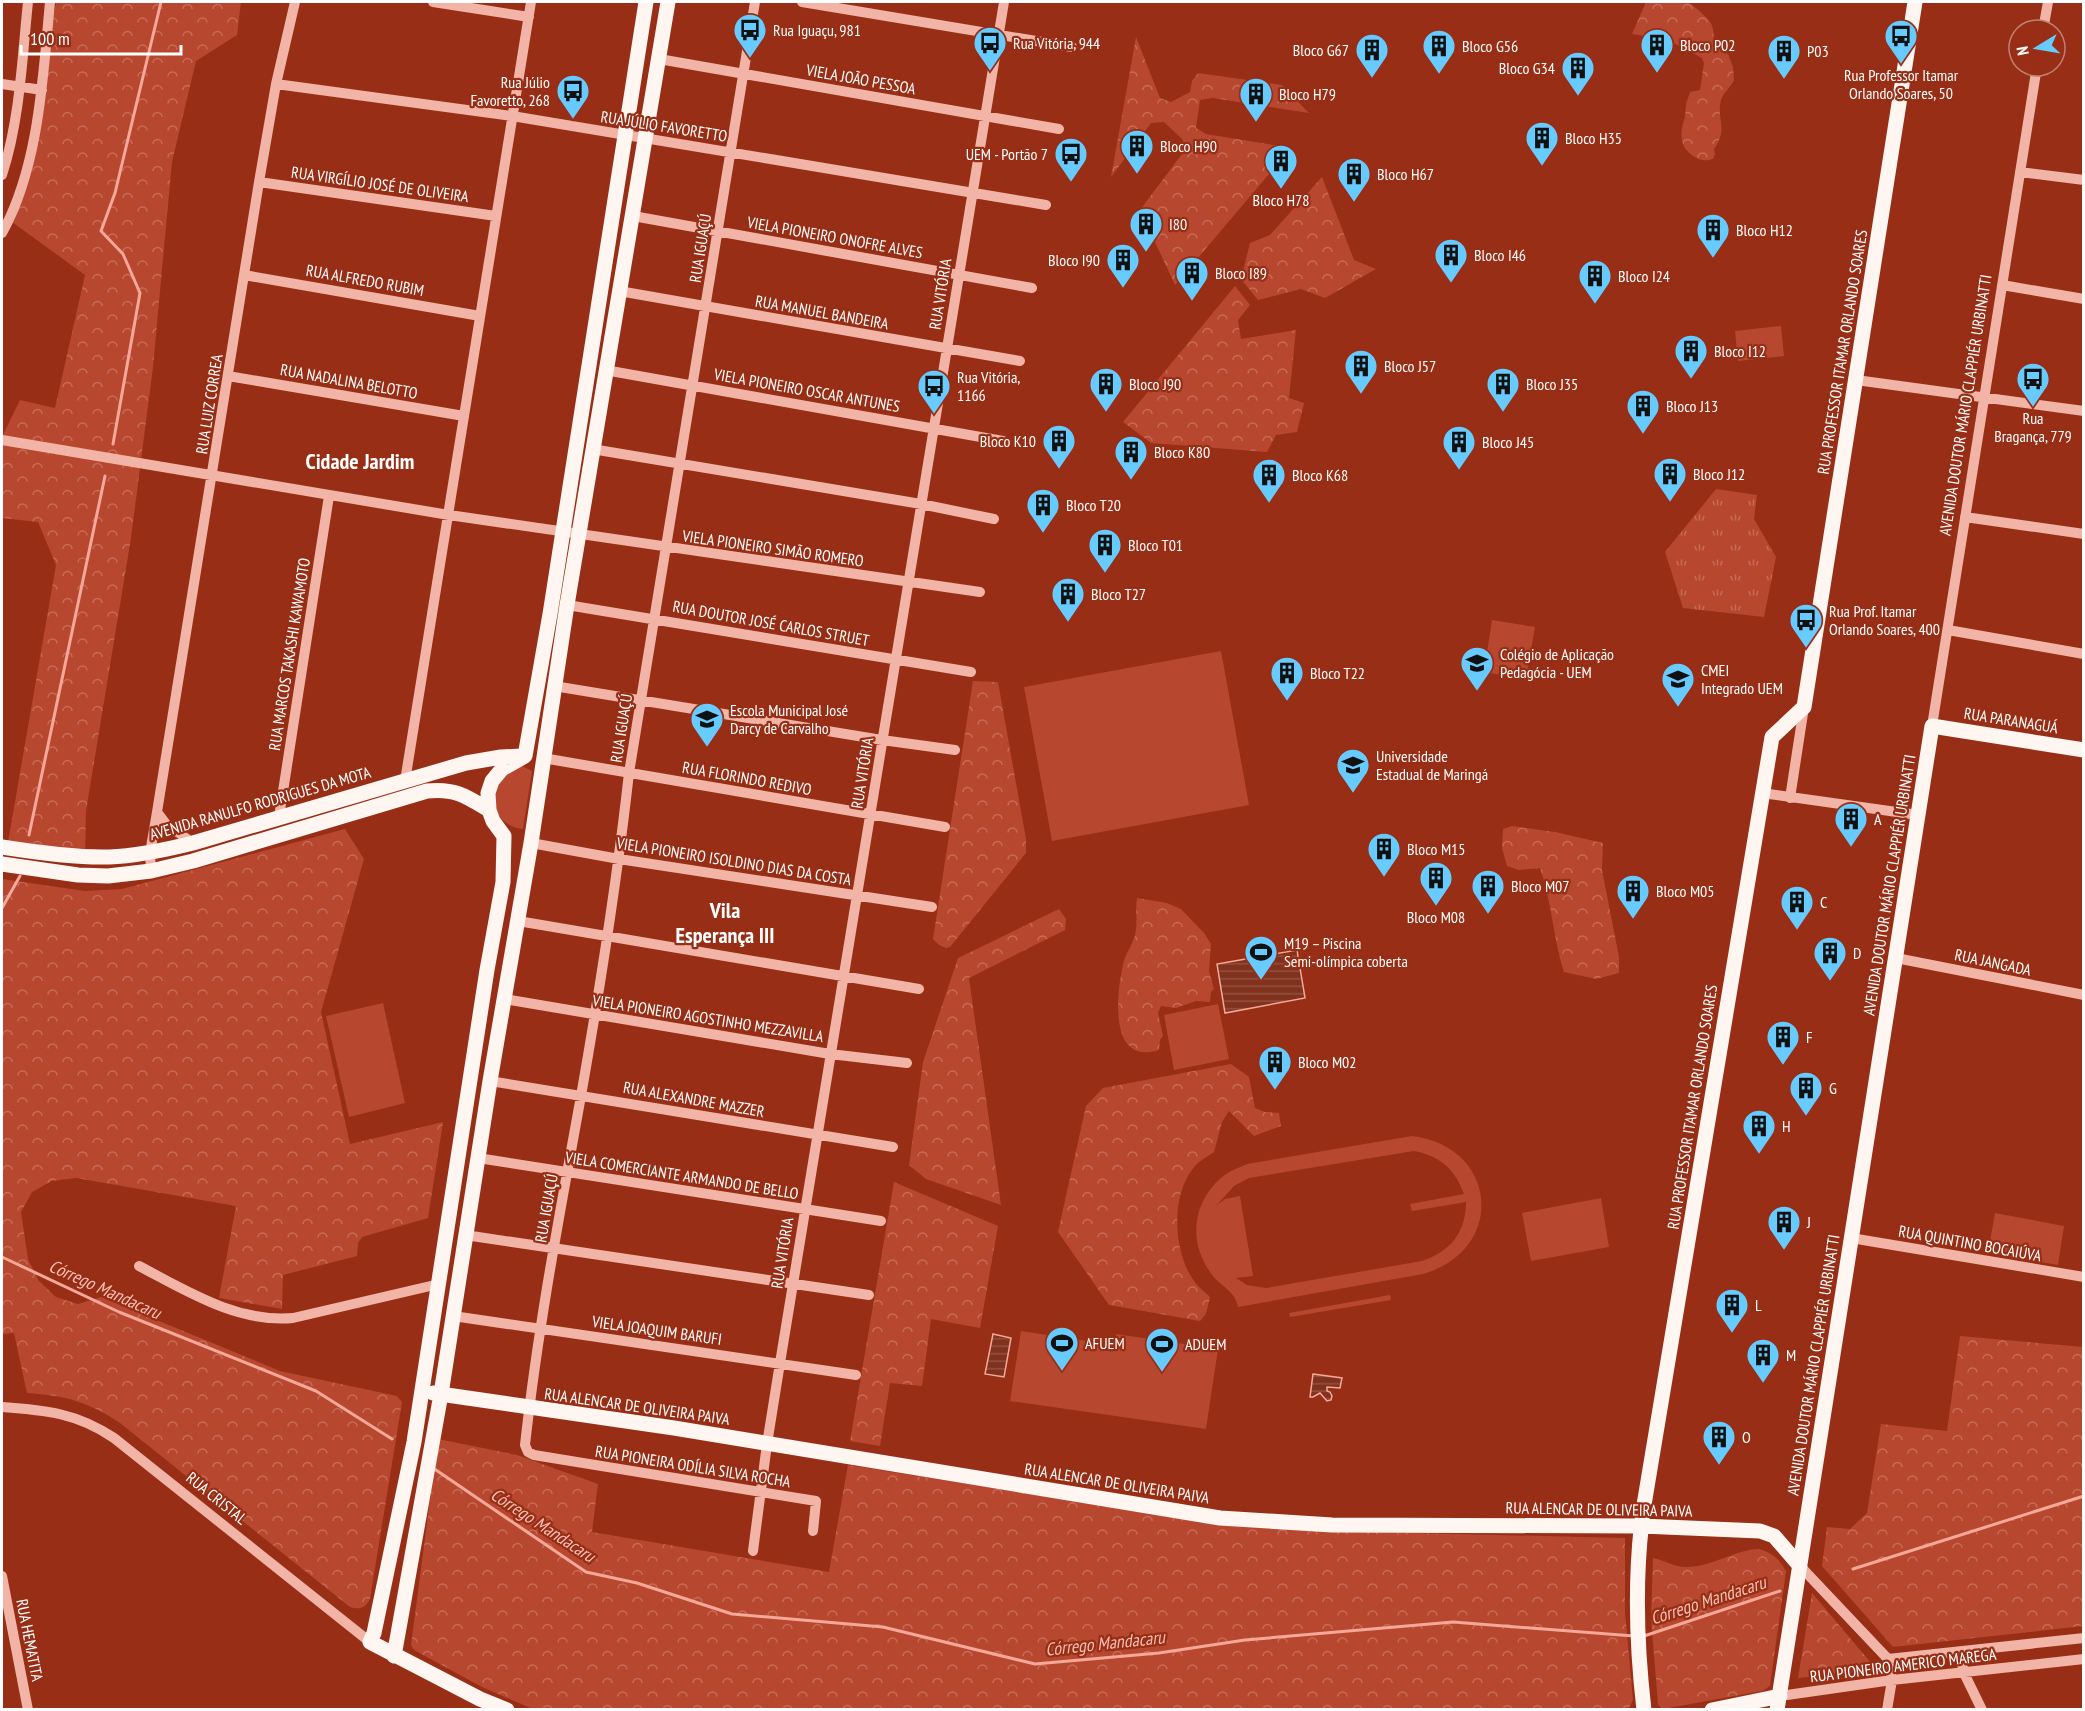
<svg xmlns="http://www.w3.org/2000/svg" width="2085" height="1711" viewBox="0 0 2085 1711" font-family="'PT Sans Narrow',sans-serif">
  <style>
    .grass { fill: #b8472f; fill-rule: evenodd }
    .forest { fill: url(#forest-crowns) }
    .park { fill: url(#park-tufts) }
    .water { fill: url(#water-rules); stroke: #f5a899; stroke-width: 1.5 }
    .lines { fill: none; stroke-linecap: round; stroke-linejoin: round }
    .stream { stroke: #f5a899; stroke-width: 3 }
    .minor { stroke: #f2b4a6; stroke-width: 10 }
    .major { stroke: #fff5f1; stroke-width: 15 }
    .labels { text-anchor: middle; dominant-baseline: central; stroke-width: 4.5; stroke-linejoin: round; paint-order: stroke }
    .poi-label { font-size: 16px; fill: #fff; stroke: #972e15; text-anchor: start }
    .street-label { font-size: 16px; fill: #fff; stroke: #972e15 }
    .water-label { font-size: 18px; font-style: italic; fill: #f9bfb3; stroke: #972e15 }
    .district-label { font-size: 22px; font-weight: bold; fill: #fff; stroke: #972e15 }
  </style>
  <defs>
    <pattern id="forest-crowns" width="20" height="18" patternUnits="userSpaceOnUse" patternTransform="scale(1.5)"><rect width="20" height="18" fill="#b8472f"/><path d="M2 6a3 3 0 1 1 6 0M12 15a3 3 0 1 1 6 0" fill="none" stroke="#c66c59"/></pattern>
    <pattern id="park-tufts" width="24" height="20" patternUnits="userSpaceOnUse" patternTransform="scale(1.5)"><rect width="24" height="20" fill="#b8472f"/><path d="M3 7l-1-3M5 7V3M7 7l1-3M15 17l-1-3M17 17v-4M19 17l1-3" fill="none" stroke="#c66c59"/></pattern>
    <pattern id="water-rules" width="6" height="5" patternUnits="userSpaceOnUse" patternTransform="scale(1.5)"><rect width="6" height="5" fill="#80321e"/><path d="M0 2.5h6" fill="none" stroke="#935140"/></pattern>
  </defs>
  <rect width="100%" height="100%" fill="#972e15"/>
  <path class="grass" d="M1781 326 1784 356 1738 361 1735 331Z
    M1492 620 1535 627 1526 679 1484 672Z
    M1221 651 1249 805 1052 841 1024 687Z
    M522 766 532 771 523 829C505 827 492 814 494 796 495 790 499 783 501 777Z
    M383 1003 405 1103 349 1117 326 1016Z
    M1218 1004 1229 1059 1174 1070 1164 1015Z
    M1412 1136C1498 1146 1507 1250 1423 1274L1238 1307C1235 1291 1223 1288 1213 1276 1188 1245 1191 1203 1222 1177 1229 1171 1238 1168 1247 1164ZM1414 1151C1440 1156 1455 1169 1464 1194L1410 1204 1412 1211 1466 1202C1466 1232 1450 1252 1422 1261L1266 1288 1247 1285 1236 1278 1253 1276 1240 1196 1225 1199 1217 1205 1234 1186 1249 1178Z
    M1601 1198 1609 1247 1531 1261 1522 1213Z
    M1995 1213 2064 1226 2058 1265 1988 1253Z
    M1390 1295 1391 1300 1290 1317 1289 1313Z
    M1021 1331 1114 1345 1116 1334 1218 1349 1206 1429 1010 1401Z"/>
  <path class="forest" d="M56 2H241L237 35 196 61 172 162 153 367 131 538 86 811 85 859 7 848 56 565 38 522 2 518V437L20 400 55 408 85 275 12 222 26 177Z
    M1646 2H1688C1695 7 1705 15 1710 22 1718 33 1707 47 1728 54L1733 67 1734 80C1731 87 1723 93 1721 100 1716 120 1729 128 1714 149L1715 154 1713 159C1706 161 1701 161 1695 157 1679 147 1680 135 1684 120 1686 115 1685 110 1686 106 1686 101 1689 97 1690 92L1700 90 1704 63 1702 58 1668 40 1632 34Z
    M1136 37 1160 98 1171 102 1190 92 1192 81 1198 73 1282 85 1309 113 1213 98 1200 100 1196 128 1206 134 1291 148 1175 285 1140 210 1182 154 1183 140 1164 122 1151 123 1111 177Z
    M1322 177 1354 260 1376 269 1325 298 1301 289 1258 300 1241 279 1250 243 1270 235Z
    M1235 286 1250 305 1238 320 1241 339 1296 330 1289 398 1304 403 1297 432 1276 435 1267 452 1151 443 1123 422Z
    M973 681 998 682 1026 839V853L950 947 946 948 939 945 933 939Z
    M1512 826 1555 832 1603 843 1602 870 1619 957V973L1596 979 1564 972C1553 938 1552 902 1540 868L1519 870 1507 866 1502 848 1503 829Z
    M345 829 364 859 321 1012 350 1144 443 1122 428 1218 362 1237 358 1243 357 1256 283 1275 282 1309 219 1298 236 1206 76 1178 52 1181 32 1192 21 1212 28 1259 39 1281 56 1297 78 1304 101 1297 280 1371 397 1396 402 1402 370 1599C365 1608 360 1610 350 1607L120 1423C87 1401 66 1396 27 1393L14 1333 2 1334V879L85 891 122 889Z
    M1137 898 1167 903 1181 909 1204 933 1211 944 1209 971 1214 989 1211 992 1210 1002 1196 1001 1176 1008 1161 1006 1158 1013 1163 1036 1160 1040 1159 1050C1109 1066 1116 995 1123 965 1125 954 1132 946 1135 935 1138 923 1135 910 1137 898Z
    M1059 909 1066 919 1065 930 969 978 1001 1205 926 1179 909 1165 923 1062 958 958Z
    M1231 1064 1249 1077 1255 1108 1265 1112 1279 1113 1281 1126 1254 1136 1229 1111 1222 1122 1214 1152C1209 1155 1203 1159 1198 1163 1170 1189 1172 1251 1194 1281 1198 1287 1205 1292 1210 1297L1206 1314 1200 1321 1109 1305 1058 1232 1086 1106 1103 1088Z
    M894 1182 998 1226 980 1328 931 1319 922 1386 890 1383 880 1446 850 1441Z
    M1960 1336 2083 1347V1626L1893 1647 1822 1566 1827 1527 1850 1529 1867 1513 1881 1424 1947 1431Z
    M438 1439 517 1455 598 1484 592 1532 829 1572 848 1465 1218 1524 1331 1531 1625 1538V1611L1633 1700 1628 1710H535L482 1687 414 1650 411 1645Z
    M1759 1549C1773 1553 1779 1559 1786 1571L1770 1686 1762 1691 1663 1709 1658 1704 1651 1619 1653 1558C1664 1560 1674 1567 1686 1567 1712 1567 1734 1550 1759 1549Z
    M1812 1593 1877 1670 1798 1678Z"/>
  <path class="park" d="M1716 489 1757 495 1754 519 1776 557 1764 617 1683 608 1665 552Z"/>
  <path class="water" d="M1297 950 1305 998 1225 1013 1217 964Z
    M993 1334 1011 1338 1004 1377 985 1374Z
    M1313 1374 1342 1378 1340 1388 1327 1387V1391L1330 1392 1332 1396 1331 1400 1327 1401 1320 1393 1313 1397H1310Z"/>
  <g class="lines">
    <path class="stream" d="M113 444 140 293 123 254 101 231 115 193 161 2
      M29 835 105 476
      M2 908 20 876
      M2 1257 119 1312 316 1391 392 1439
      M433 1468 586 1572 637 1583 732 1614 883 1627 1035 1664 1159 1653 1245 1640 1453 1622 1634 1636
      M1853 1569 2084 1496
      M1644 1636 1780 1591"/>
    <path class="minor" d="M433 2 529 17
      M755 2 629 773C617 881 600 988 581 1096 560 1212 538 1327 525 1445L528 1452 534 1455 816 1501 813 1531
      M802 2 1072 47
      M2043 30 2048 2
      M659 59 1059 129
      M2 84 42 90
      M276 84 512 116 1046 205
      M2020 172 2084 180
      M2 175C20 120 22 59 28 2
      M259 182 496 216
      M633 216 1032 288
      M2 233C39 167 43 76 50 2
      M244 275 480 316
      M2002 285 2084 299
      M619 291 1020 361
      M605 370 1003 441
      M228 376 464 416
      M1856 380 2084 411
      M2 440 449 515 980 592
      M592 449 921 504 994 519
      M1965 517 2084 534
      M567 605 971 672
      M1948 630 2084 654
      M554 686 882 740 955 750
      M1932 726 2037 66
      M543 758 945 827
      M405 781 531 2
      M1762 793 1918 815
      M1790 798 1804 707
      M157 812 259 182 276 84 295 2
      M279 817 329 496
      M531 843 619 859 932 907
      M151 871 150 853 157 812 166 824 193 843
      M518 921 919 989
      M1896 958 2084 995
      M504 999 830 1054 907 1063
      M490 1081 893 1147
      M478 1158 881 1221
      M465 1235 869 1295
      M1851 1238 2084 1277
      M139 1266C187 1291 237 1323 293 1318L439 1284
      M453 1316 856 1375
      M2 1407C45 1410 77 1413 114 1438L370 1642
      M753 1551 767 1444 780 1363 1004 2
      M1800 1566 1888 1659 2084 1638
      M2 1576 28 1710
      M1959 1652 1964 1673 1982 1710
      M1780 1696 1892 1680 2084 1659
      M1887 1710 1892 1680 1888 1659"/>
    <path class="major" d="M2 847C34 852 77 858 109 857 138 856 165 850 193 843L466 763 501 757 522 756
      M2 864 78 875 108 876 151 871 193 861 427 791C455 788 466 796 489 810
      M433 1393 674 1428 1220 1518 1332 1525 1641 1526 1760 1531 1774 1536 1800 1566
      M394 1656 441 1394 490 1081 531 843 567 605 668 2
      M507 1710 480 1699 370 1642 374 1633 414 1442 487 970 503 882 504 836 493 821 489 810 488 793 492 781 502 769 525 756 550 614 646 2
      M1644 1710C1636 1641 1634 1574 1644 1505L1772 737 1804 707 1915 2
      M1712 1710 1780 1696
      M1777 1710 1932 726 2084 750"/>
  </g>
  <defs>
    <g id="bus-pin" transform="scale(1.725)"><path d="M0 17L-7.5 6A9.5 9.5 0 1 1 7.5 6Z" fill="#67cbff" stroke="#972e15"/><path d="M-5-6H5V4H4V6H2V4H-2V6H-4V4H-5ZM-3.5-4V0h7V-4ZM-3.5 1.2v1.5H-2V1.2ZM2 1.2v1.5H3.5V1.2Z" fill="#111"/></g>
    <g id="building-pin" transform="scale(1.725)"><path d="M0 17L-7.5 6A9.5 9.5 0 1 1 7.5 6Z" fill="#67cbff" stroke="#972e15"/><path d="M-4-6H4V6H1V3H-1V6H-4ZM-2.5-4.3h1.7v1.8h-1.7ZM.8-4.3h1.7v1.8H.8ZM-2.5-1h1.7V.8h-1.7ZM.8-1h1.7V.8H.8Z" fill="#111"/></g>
    <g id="school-pin" transform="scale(1.725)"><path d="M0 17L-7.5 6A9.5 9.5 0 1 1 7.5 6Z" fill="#67cbff" stroke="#972e15"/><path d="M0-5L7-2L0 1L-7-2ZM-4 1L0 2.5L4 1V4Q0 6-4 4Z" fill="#111"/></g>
    <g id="university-pin" transform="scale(1.725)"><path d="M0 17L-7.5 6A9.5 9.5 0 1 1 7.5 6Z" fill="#67cbff" stroke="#972e15"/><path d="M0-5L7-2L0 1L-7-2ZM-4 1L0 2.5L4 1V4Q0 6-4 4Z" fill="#111"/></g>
    <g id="stadium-pin" transform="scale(1.725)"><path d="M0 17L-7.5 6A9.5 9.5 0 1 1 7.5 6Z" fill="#67cbff" stroke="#972e15"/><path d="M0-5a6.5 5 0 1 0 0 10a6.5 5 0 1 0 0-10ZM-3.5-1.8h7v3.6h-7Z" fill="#111"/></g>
  </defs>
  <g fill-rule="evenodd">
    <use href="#bus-pin" x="750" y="30"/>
    <use href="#bus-pin" x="1901" y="36"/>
    <use href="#bus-pin" x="990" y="43"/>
    <use href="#building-pin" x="1657" y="45"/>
    <use href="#building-pin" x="1439" y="46"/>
    <use href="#building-pin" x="1372" y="50"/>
    <use href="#building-pin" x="1784" y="51"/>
    <use href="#building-pin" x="1578" y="68"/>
    <use href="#bus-pin" x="573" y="91"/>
    <use href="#building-pin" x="1256" y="94"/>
    <use href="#building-pin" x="1542" y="138"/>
    <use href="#building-pin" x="1137" y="146"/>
    <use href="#bus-pin" x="1071" y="154"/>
    <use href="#building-pin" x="1281" y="161"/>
    <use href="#building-pin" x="1354" y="174"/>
    <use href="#building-pin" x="1146" y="224"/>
    <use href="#building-pin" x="1713" y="230"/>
    <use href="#building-pin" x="1451" y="255"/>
    <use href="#building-pin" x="1123" y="260"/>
    <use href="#building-pin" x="1192" y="273"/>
    <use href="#building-pin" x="1595" y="276"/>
    <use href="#building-pin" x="1691" y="351"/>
    <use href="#building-pin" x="1361" y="366"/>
    <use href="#bus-pin" x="2033" y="379"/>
    <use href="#building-pin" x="1106" y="384"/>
    <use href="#building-pin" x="1503" y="384"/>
    <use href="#bus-pin" x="934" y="386"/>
    <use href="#building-pin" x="1643" y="406"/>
    <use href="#building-pin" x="1059" y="441"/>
    <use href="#building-pin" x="1459" y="442"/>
    <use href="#building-pin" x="1131" y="452"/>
    <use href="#building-pin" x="1670" y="474"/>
    <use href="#building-pin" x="1269" y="475"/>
    <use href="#building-pin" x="1043" y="505"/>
    <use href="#building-pin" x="1105" y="545"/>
    <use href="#building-pin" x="1068" y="594"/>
    <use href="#bus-pin" x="1806" y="620"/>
    <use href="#school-pin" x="1477" y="663"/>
    <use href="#building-pin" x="1287" y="673"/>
    <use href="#school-pin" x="1678" y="679"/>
    <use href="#school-pin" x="707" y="719"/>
    <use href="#university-pin" x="1353" y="765"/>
    <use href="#building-pin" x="1851" y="819"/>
    <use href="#building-pin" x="1384" y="849"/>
    <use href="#building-pin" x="1436" y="878"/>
    <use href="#building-pin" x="1488" y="886"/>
    <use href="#building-pin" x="1633" y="891"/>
    <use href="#building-pin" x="1797" y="902"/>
    <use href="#stadium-pin" x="1261" y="952"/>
    <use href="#building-pin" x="1830" y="953"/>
    <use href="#building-pin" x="1783" y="1037"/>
    <use href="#building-pin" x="1275" y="1062"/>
    <use href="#building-pin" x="1806" y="1088"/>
    <use href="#building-pin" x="1759" y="1126"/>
    <use href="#building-pin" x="1784" y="1222"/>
    <use href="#building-pin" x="1732" y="1305"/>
    <use href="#stadium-pin" x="1062" y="1343"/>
    <use href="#stadium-pin" x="1162" y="1344"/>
    <use href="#building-pin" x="1763" y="1355"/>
    <use href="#building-pin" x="1719" y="1437"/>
  </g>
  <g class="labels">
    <g class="poi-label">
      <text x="773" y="30">Rua Iguaçu, 981</text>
      <text x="1013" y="43">Rua Vitória, 944</text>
      <text x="1680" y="45">Bloco P02</text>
      <text x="1462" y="46">Bloco G56</text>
      <text x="1349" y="50" text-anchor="end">Bloco G67</text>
      <text x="1807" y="51">P03</text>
      <text x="1555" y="68" text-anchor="end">Bloco G34</text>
      <text x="1901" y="75" text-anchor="middle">Rua Professor Itamar<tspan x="1901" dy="18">Orlando Soares, 50</tspan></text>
      <text x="550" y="82" text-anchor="end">Rua Júlio<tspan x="550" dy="18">Favoretto, 268</tspan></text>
      <text x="1279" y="94">Bloco H79</text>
      <text x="1565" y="138">Bloco H35</text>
      <text x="1160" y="146">Bloco H90</text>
      <text x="1048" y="154" text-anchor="end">UEM - Portão 7</text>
      <text x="1377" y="174">Bloco H67</text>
      <text x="1281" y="200" text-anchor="middle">Bloco H78</text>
      <text x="1169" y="224">I80</text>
      <text x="1736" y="230">Bloco H12</text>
      <text x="1474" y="255">Bloco I46</text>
      <text x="1100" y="260" text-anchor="end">Bloco I90</text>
      <text x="1215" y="273">Bloco I89</text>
      <text x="1618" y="276">Bloco I24</text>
      <text x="1714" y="351">Bloco I12</text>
      <text x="1384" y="366">Bloco J57</text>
      <text x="957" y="377">Rua Vitória,<tspan x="957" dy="18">1166</tspan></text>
      <text x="1129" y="384">Bloco J90</text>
      <text x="1526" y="384">Bloco J35</text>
      <text x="1666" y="406">Bloco J13</text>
      <text x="2033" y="418" text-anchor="middle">Rua<tspan x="2033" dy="18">Bragança, 779</tspan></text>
      <text x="1036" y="441" text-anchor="end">Bloco K10</text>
      <text x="1482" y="442">Bloco J45</text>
      <text x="1154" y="452">Bloco K80</text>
      <text x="1693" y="474">Bloco J12</text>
      <text x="1292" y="475">Bloco K68</text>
      <text x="1066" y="505">Bloco T20</text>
      <text x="1128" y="545">Bloco T01</text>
      <text x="1091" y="594">Bloco T27</text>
      <text x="1829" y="611">Rua Prof. Itamar<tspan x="1829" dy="18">Orlando Soares, 400</tspan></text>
      <text x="1500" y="654">Colégio de Aplicação<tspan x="1500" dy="18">Pedagócia - UEM</tspan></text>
      <text x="1701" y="670">CMEI<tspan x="1701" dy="18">Integrado UEM</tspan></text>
      <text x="1310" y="673">Bloco T22</text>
      <text x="730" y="710">Escola Municipal José<tspan x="730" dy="18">Darcy de Carvalho</tspan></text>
      <text x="1376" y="756">Universidade<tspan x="1376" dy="18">Estadual de Maringá</tspan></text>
      <text x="1874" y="819">A</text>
      <text x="1407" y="849">Bloco M15</text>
      <text x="1511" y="886">Bloco M07</text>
      <text x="1656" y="891">Bloco M05</text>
      <text x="1820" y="902">C</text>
      <text x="1436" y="917" text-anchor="middle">Bloco M08</text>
      <text x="1284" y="943">M19 – Piscina<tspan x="1284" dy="18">Semi-olímpica coberta</tspan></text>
      <text x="1853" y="953">D</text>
      <text x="1806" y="1037">F</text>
      <text x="1298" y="1062">Bloco M02</text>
      <text x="1829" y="1088">G</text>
      <text x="1782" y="1126">H</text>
      <text x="1807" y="1222">J</text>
      <text x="1755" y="1305">L</text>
      <text x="1085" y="1343">AFUEM</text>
      <text x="1185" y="1344">ADUEM</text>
      <text x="1786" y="1355">M</text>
      <text x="1742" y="1437">O</text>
    </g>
    <g class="street-label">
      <text transform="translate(861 79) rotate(10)">VIELA JOÃO PESSOA</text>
      <text transform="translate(664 126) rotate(9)">RUA JÚLIO FAVORETTO</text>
      <text transform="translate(380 184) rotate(8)">RUA VIRGÍLIO JOSÉ DE OLIVEIRA</text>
      <text transform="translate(835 237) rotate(10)">VIELA PIONEIRO ONOFRE ALVES</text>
      <text transform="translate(700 248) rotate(-81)">RUA IGUAÇÚ</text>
      <text transform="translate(365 280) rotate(10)">RUA ALFREDO RUBIM</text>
      <text transform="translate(940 294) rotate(-81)">RUA VITÓRIA</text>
      <text transform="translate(822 312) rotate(10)">RUA MANUEL BANDEIRA</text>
      <text transform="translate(1842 352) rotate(-81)">RUA PROFESSOR ITAMAR ORLANDO SOARES</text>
      <text transform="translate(349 381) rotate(10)">RUA NADALINA BELOTTO</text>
      <text transform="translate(807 390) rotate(10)">VIELA PIONEIRO OSCAR ANTUNES</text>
      <text transform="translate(209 404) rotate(-81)">RUA LUIZ CORREA</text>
      <text transform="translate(1965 405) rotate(-81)">AVENIDA DOUTOR MÁRIO CLAPPIÉR URBINATTI</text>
      <text transform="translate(773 548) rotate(8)">VIELA PIONEIRO SIMÃO ROMERO</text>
      <text transform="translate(771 623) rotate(10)">RUA DOUTOR JOSÉ CARLOS STRUET</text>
      <text transform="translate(289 654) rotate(-81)">RUA MARCOS TAKASHI KAWAMOTO</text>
      <text transform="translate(2011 720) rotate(9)">RUA PARANAGUÁ</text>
      <text transform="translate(621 728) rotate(-81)">RUA IGUAÇÚ</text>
      <text transform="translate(862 773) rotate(-81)">RUA VITÓRIA</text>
      <text transform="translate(747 778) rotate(10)">RUA FLORINDO REDIVO</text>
      <text transform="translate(260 803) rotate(-16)">AVENIDA RANULFO RODRIGUES DA MOTA</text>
      <text transform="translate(734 861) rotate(9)">VIELA PIONEIRO ISOLDINO DIAS DA COSTA</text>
      <text transform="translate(1889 885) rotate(-81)">AVENIDA DOUTOR MÁRIO CLAPPIÉR URBINATTI</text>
      <text transform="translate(1993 962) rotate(12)">RUA JANGADA</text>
      <text transform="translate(708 1018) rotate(9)">VIELA PIONEIRO AGOSTINHO MEZZAVILLA</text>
      <text transform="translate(694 1099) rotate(10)">RUA ALEXANDRE MAZZER</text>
      <text transform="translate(1692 1107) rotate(-81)">RUA PROFESSOR ITAMAR ORLANDO SOARES</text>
      <text transform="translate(682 1175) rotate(9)">VIELA COMERCIANTE ARMANDO DE BELLO</text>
      <text transform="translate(546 1208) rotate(-80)">RUA IGUAÇÚ</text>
      <text transform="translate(1970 1243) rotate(10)">RUA QUINTINO BOCAIÚVA</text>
      <text transform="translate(782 1253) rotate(-81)">RUA VITÓRIA</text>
      <text transform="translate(657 1330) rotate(8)">VIELA JOAQUIM BARUFI</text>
      <text transform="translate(1813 1365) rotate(-81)">AVENIDA DOUTOR MÁRIO CLAPPIÉR URBINATTI</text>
      <text transform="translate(637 1406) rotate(8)">RUA ALENCAR DE OLIVEIRA PAIVA</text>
      <text transform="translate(693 1466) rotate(9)">RUA PIONEIRA ODÍLIA SILVA ROCHA</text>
      <text transform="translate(1117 1483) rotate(9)">RUA ALENCAR DE OLIVEIRA PAIVA</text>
      <text transform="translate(217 1498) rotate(39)">RUA CRISTAL</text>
      <text transform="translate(1599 1509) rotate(1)">RUA ALENCAR DE OLIVEIRA PAIVA</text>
      <text transform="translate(30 1640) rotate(79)">RUA HEMATITA</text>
      <text transform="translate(1903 1665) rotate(-7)">RUA PIONEIRO AMERICO MAREGA</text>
    </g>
    <g class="water-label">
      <text transform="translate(105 1289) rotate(24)">Córrego Mandacaru</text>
      <text transform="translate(543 1525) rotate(33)">Córrego Mandacaru</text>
      <text transform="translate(1708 1600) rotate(-18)">Córrego Mandacaru</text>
      <text transform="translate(1105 1643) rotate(-6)">Córrego Mandacaru</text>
    </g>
    <g class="district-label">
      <text x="360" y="461">Cidade Jardim</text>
      <text x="725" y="910">Vila<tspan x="725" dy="25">Esperança III</tspan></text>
    </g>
  </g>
  <rect width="2085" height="1711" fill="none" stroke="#ffffff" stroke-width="6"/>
  <g transform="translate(2037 48) rotate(259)"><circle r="28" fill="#972e15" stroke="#c18273" stroke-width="1.5"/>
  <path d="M0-4.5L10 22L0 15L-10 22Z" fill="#67cbff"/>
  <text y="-9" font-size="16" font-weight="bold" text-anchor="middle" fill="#ffffff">N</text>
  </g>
  <path d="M21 45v9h160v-9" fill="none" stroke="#ffffff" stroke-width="3"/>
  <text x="30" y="45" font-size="18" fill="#ffffff" stroke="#972e15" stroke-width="4.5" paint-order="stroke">100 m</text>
</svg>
